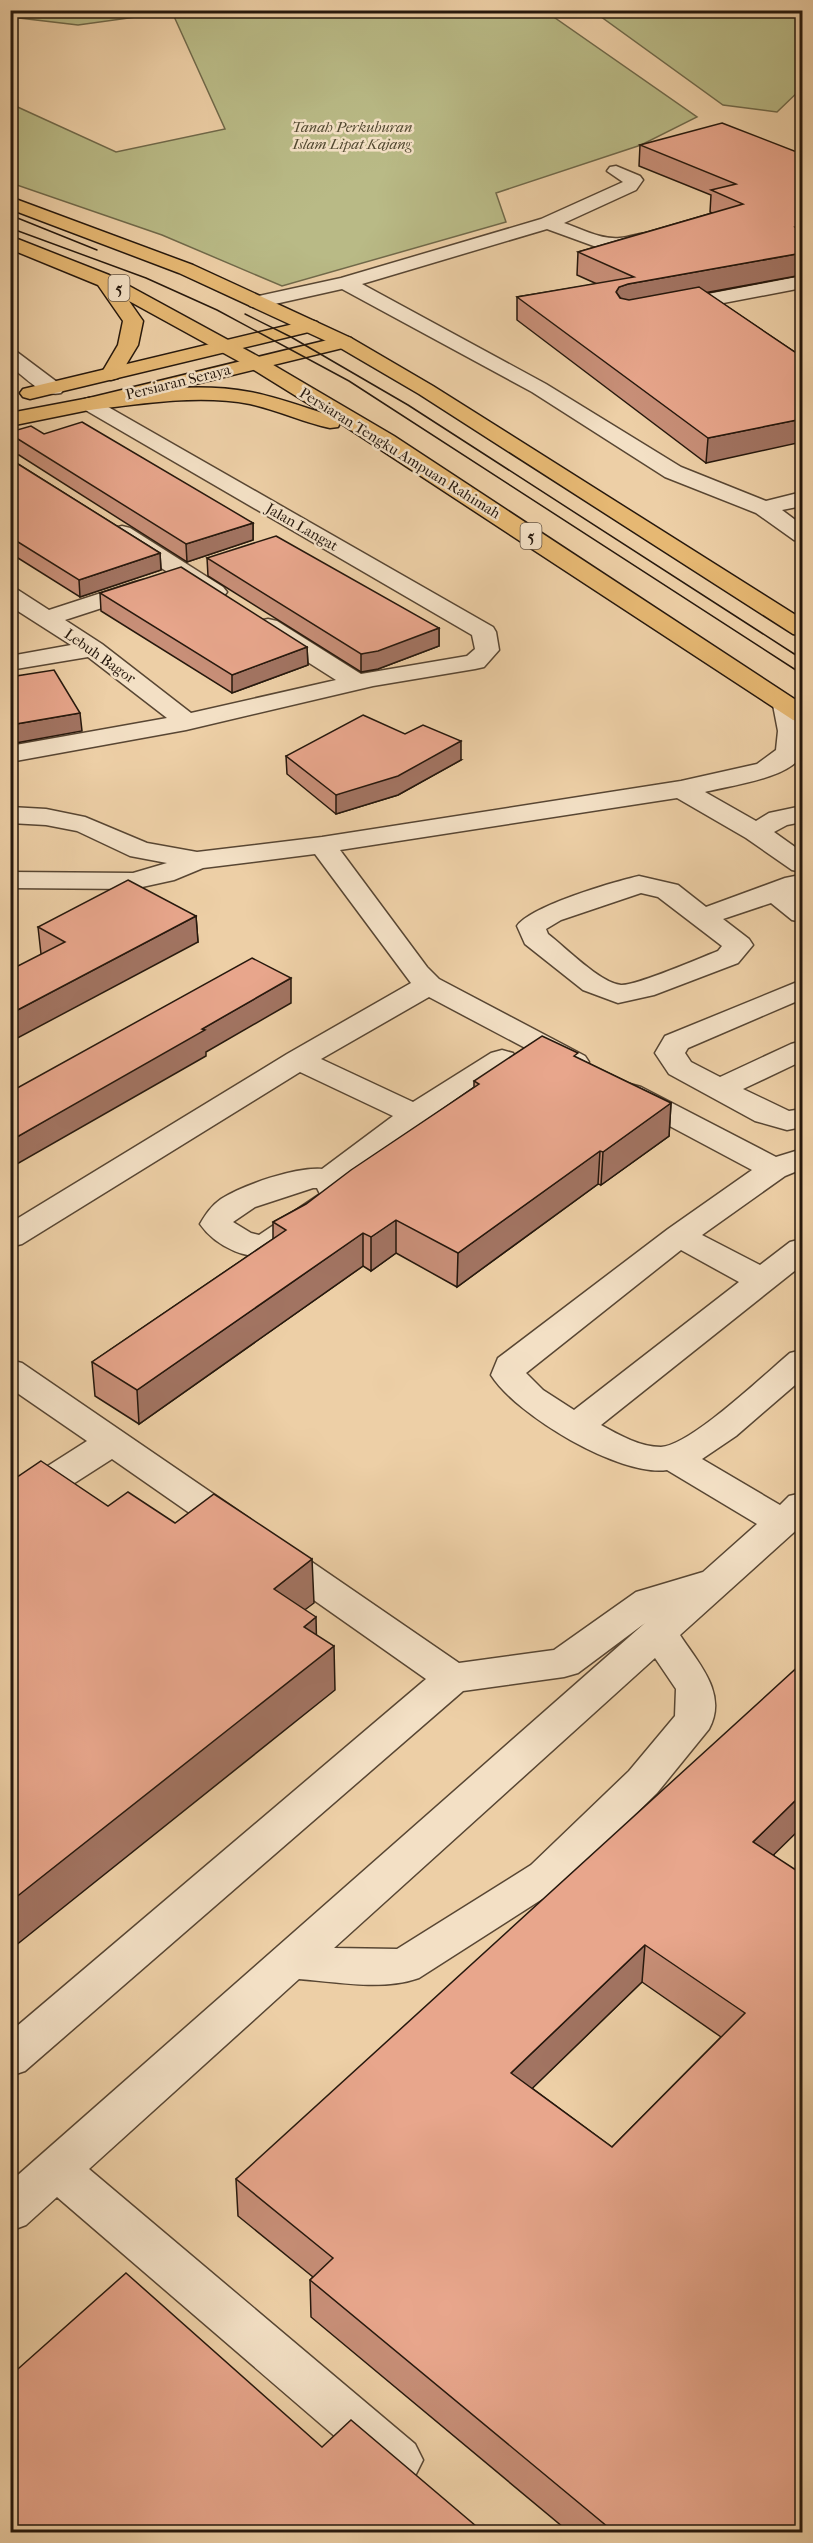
<svg xmlns="http://www.w3.org/2000/svg" width="813" height="2543" viewBox="0 0 813 2543" font-family="'IM FELL French Canon',serif">
  <style>
    .green { fill: #b9ba86; stroke: #70694a; stroke-width: 1.5 }
    .lines { fill: none; stroke-linecap: round; stroke-linejoin: round }
    .minor-casing { stroke: #584633; stroke-width: 3 }
    .major-casing { stroke: #26180d; stroke-width: 3 }
    .highway-casing { stroke: #26180d; stroke-width: 3 }
    .minor { fill: #f3e0c5; fill-rule: evenodd }
    .major { fill: #e6b873; fill-rule: evenodd }
    .highway { fill: #e6b873; fill-rule: evenodd }
    .tram { stroke: #26180d; stroke-width: 1.5 }
    .wall { fill: #c88f78; stroke: #26180d; stroke-width: 1.5; fill-rule: evenodd }
    .shaded-wall { fill: #a27462; stroke: #26180d; stroke-width: 1.5 }
    .building { fill: #e8a68c; stroke: #26180d; stroke-width: 1.5; fill-rule: evenodd }
    .labels { text-anchor: middle; dominant-baseline: central; stroke-width: 5; stroke-linejoin: round; paint-order: stroke }
    .far-park-label { font-size: 15px; font-style: italic; fill: #524931; stroke: #f3e0c5 }
    .far-street-label { font-size: 15px; fill: #26180d; stroke: #f3e0c5 }
    .shield { fill: #f3e0c5; stroke: #645444; stroke-width: 1.5 }
    .shield-label { font-size: 16px; font-weight: bold; fill: #26180d }
  </style>
  <rect width="100%" height="100%" fill="#edcfa6"/>
  <filter id="stains"><feTurbulence type="fractalNoise" baseFrequency=".00333" numOctaves="4"/><feColorMatrix values="0 0 0 0 .2 0 0 0 0 .09 0 0 0 0 .02 0 0 0 .5 -.17"/></filter>
  <radialGradient id="worn" r=".72"><stop offset=".6" stop-color="#630" stop-opacity="0"/><stop offset="1" stop-color="#630" stop-opacity=".3"/></radialGradient>
  <path class="green" d="M11 10 545 11 697 117 641 145 496 193 506 222 282 286 162 235 11 183V104L116 152 225 129 172 12 78 25 11 17Z
    M577 11H802V88L777 112 723 105 597 14Z"/>
  <g class="lines">
    <g class="minor-casing">
      <path id="minor" d="M616 166 640 176 643 180 636 190 564 223C582 229 601 240 620 238 633 237 646 230 659 233L661 237 659 241 620 250 602 249 547 229 362 284 546 384 681 467 766 501 802 492V506L782 510 802 525V542L794 540 756 513 665 477 532 392 342 289 257 308 250 306 247 302 250 298 341 278 541 219 623 182 607 171 610 167Z
        M802 276V288L671 313 664 311 661 307 664 303 671 301Z
        M10 350 17 352 61 385 64 389 61 393C43 398 25 377 10 366Z
        M89 398 96 400 493 627 496 632 499 650 484 667 475 669 373 686 186 730 10 762V746L167 718 88 657 10 670V656L71 645 10 606V588L18 590 49 610 135 582 143 580 151 582 155 587 151 592 65 620 102 644 191 713 336 680 259 631 256 626 259 621 268 619 277 621 361 674 467 656 475 649 472 635 82 408 78 404 82 400Z
        M122 526 130 528 223 587 227 592 223 597 215 599 207 597 114 538 111 533 114 528Z
        M786 697 795 700C802 710 802 723 802 735 802 741 804 748 802 754 792 778 728 786 705 792L756 821 769 813 802 806V822L787 825 774 832 802 852V872L792 870 746 838 677 798 340 850 427 967 439 979 585 1056 589 1062 585 1068 574 1071 563 1068 429 997 321 1059 413 1102 491 1053 502 1050 513 1053 517 1059 513 1065 426 1121 346 1181 353 1197 348 1204C326 1219 303 1239 278 1252 252 1265 215 1246 200 1224 206 1214 211 1206 221 1199 243 1185 295 1167 322 1169L393 1116 300 1072 22 1244 10 1247V1223L287 1054 411 983 315 854 203 868 174 880 133 889 10 888V872L133 873 167 863 130 856 77 831 46 825 10 823V807L46 809 85 817 147 843 197 852 322 837 681 781 757 764 776 750 778 731 773 705 777 700ZM313 1188H317L320 1194 259 1235 251 1233 233 1222 255 1207Z
        M639 876 678 885 706 907 785 878 795 876 802 878V891L795 894 802 900V922L792 920 771 903 723 919 749 939 753 945 738 963 654 995 618 1003 583 990 525 944 517 926C531 906 613 882 639 876ZM641 893 658 897 722 946 718 951C700 958 636 986 621 985 600 983 565 947 548 934L546 929 561 920Z
        M802 980V999L688 1048 685 1053 691 1062 720 1077 791 1044 802 1041V1061L743 1089 789 1111 802 1109V1127L787 1130 755 1121 669 1074 655 1053 665 1036Z
        M630 1084 641 1087 776 1157 802 1149V1169L785 1176 702 1235 760 1265 790 1242 802 1239V1265L601 1425C619 1435 640 1447 661 1447 690 1446 765 1374 790 1353L802 1350V1379L736 1436 702 1459 780 1505 789 1496 802 1493V1525L680 1635C699 1664 728 1694 709 1729L657 1793 561 1887 419 1978C382 1991 338 1982 299 1979L89 2169 415 2444 423 2460 415 2476 398 2483 381 2476 57 2197 26 2225 10 2231V2182L645 1623 578 1673 564 1677 463 1691 25 2071 10 2076V2032L426 1679 264 1565 259 1556 264 1547 277 1543 290 1547 459 1663 554 1650 636 1592 703 1572 757 1524 667 1470C620 1477 516 1415 491 1375L498 1358 668 1229 752 1170 619 1099 615 1093 619 1087ZM681 1250 739 1282 574 1410 543 1390 526 1373ZM655 1658 676 1689 675 1716 629 1771 531 1865 397 1949 334 1948Z
        M10 1360 22 1363 250 1519 255 1528 250 1537 237 1541 224 1537 112 1459 23 1516 10 1519V1490L87 1441 10 1388Z"/>
    </g>
    <g class="major-casing">
      <path id="major" d="M310 320 317 322 320 326 317 330 30 399 23 397 20 393 23 389Z
        M344 336 351 338 354 342 351 346 89 410 10 426V413L89 398Z"/>
    </g>
    <g class="highway-casing">
      <path id="highway" d="M10 197 193 265 351 338 433 386 802 619V636L793 634 419 394 337 346 179 273 10 209Z
        M10 236 109 275 263 359 394 436 802 704V722L793 720 340 423 338 427 330 428C303 422 277 410 250 404 198 394 141 404 89 410L82 408 78 404 82 400 89 398C141 391 197 382 250 392 276 397 301 406 325 414L249 367 129 301 143 321 138 345 118 378 111 380 104 378 101 374 118 345 123 321 98 285 10 249Z"/>
    </g>
    <use href="#minor" class="minor"/>
    <use href="#major" class="major"/>
    <use href="#highway" class="highway"/>
    <path class="tram" d="M10 215 97 250
      M10 228 146 278 217 310 349 381 802 674
      M245 314 291 337 408 405 802 659"/>
  </g>
  <path class="wall" d="M640 145 802 154V275L707 293 802 357 706 463 517 320V297L597 284 577 275 578 252 712 213 710 212 711 195 639 166Z
    M10 432 44 434 253 523V540L187 562 19 455 10 454Z
    M10 459 160 553 161 570 80 597 10 553Z
    M207 558 439 628V646L378 669 361 672 208 576Z
    M100 593 307 647 308 665 232 693 101 611Z
    M286 756 461 760 398 795 336 814 287 774Z
    M196 916 198 942 41 954 38 927Z
    M577 1058 671 1103 669 1136 601 1185 598 1184 457 1287 396 1253 371 1271 363 1266 139 1424 95 1396 92 1362 273 1239V1222L306 1204 474 1087V1081Z
    M774 1855 802 2532H569L311 2317 310 2280 313 2277 238 2216 236 2179ZM642 1982 721 2037 612 2147 532 2088Z"/>
  <path class="shaded-wall" d="M802 225V246L795 227Z
    M802 253V275L627 307 616 292 619 287 628 284Z
    M802 419V442L706 463 708 438Z
    M253 523V540L187 562 186 544Z
    M160 553 161 570 80 597 79 580Z
    M439 628V646L378 669 361 672V654Z
    M307 647 308 665 232 693V675Z
    M80 713 82 731 10 744V725Z
    M461 741V760L398 795 336 814V795Z
    M196 916 198 942 10 1042V1014Z
    M291 978V1003L206 1052V1056L10 1168V1141L202 1029Z
    M671 1103 669 1136 601 1185 603 1152Z
    M600 1151 598 1184 457 1287 458 1253Z
    M396 1220V1253L371 1271V1237Z
    M363 1233V1266L139 1424 137 1390Z
    M312 1559 314 1603 275 1632 274 1589Z
    M316 1617 317 1659 334 1646 335 1690 10 1950V1902L304 1627Z
    M802 1794V1827L749 1879 753 1842Z
    M645 1945 642 1982 510 2110 511 2073Z"/>
  <path class="building" d="M722 123 802 154V225L795 227 802 232V253L628 284 619 287 616 292 620 298 629 300 699 287 802 357V419L708 438 517 297 634 277 578 252 743 204 711 190 736 184 640 145Z
    M82 422 253 523 186 544 18 439 10 437V432L31 426 44 434Z
    M10 459 160 553 79 580 10 537Z
    M276 536 439 628 378 651 361 654 207 558Z
    M181 567 307 647 232 675 100 593Z
    M54 670 80 713 10 725V677Z
    M363 715 405 734 423 725 461 741 398 776 336 795 286 756Z
    M128 880 196 916 10 1014V970L65 942 38 927Z
    M252 958 291 978 202 1029 205 1030 10 1141V1092Z
    M542 1036 578 1053 574 1056 671 1103 603 1152 600 1151 458 1253 396 1220 371 1237 363 1233 137 1390 92 1362 286 1230 273 1222 306 1204 351 1170 479 1084 474 1081Z
    M41 1461 108 1506 128 1492 175 1523 214 1494 312 1559 274 1589 316 1617 304 1627 334 1646 10 1902V1482Z
    M802 1663V1794L753 1842 802 1874V2532H614L310 2280 333 2258 236 2179ZM645 1945 745 2013 612 2147 511 2073Z
    M126 2273 322 2447 351 2420 483 2532H10V2376Z"/>
  <g class="labels">
    <g class="far-park-label">
      <text x="352" y="127">Tanah Perkuburan<tspan x="352" dy="17">Islam Lipat Kajang</tspan></text>
    </g>
    <g class="far-street-label">
      <text transform="translate(178 382) rotate(-14)">Persiaran Seraya</text>
      <text transform="translate(400 453) rotate(32)">Persiaran Tengku Ampuan Rahimah</text>
      <text transform="translate(302 527) rotate(30)">Jalan Langat</text>
      <text transform="translate(100 656) rotate(35)">Lebuh Bagor</text>
    </g>
    <g class="shield">
      <rect x="108.5" y="275" width="21" height="26" rx="4.5"/>
      <rect x="520.5" y="523" width="21" height="26" rx="4.5"/>
    </g>
    <g class="shield-label">
      <text x="119" y="288">5</text>
      <text x="531" y="536">5</text>
    </g>
  </g>
  <rect width="813" height="2543" fill="none" stroke="#edcfa6" stroke-width="36"/>
  <rect x="12" y="12" width="789" height="2519" fill="none" stroke="#26180d" stroke-width="3"/>
  <rect x="18" y="18" width="777" height="2507" fill="none" stroke="#26180d" stroke-width="1.5"/>
  <rect width="100%" height="100%" filter="url(#stains)"/>
  <rect width="100%" height="100%" fill="url(#worn)"/>
</svg>
